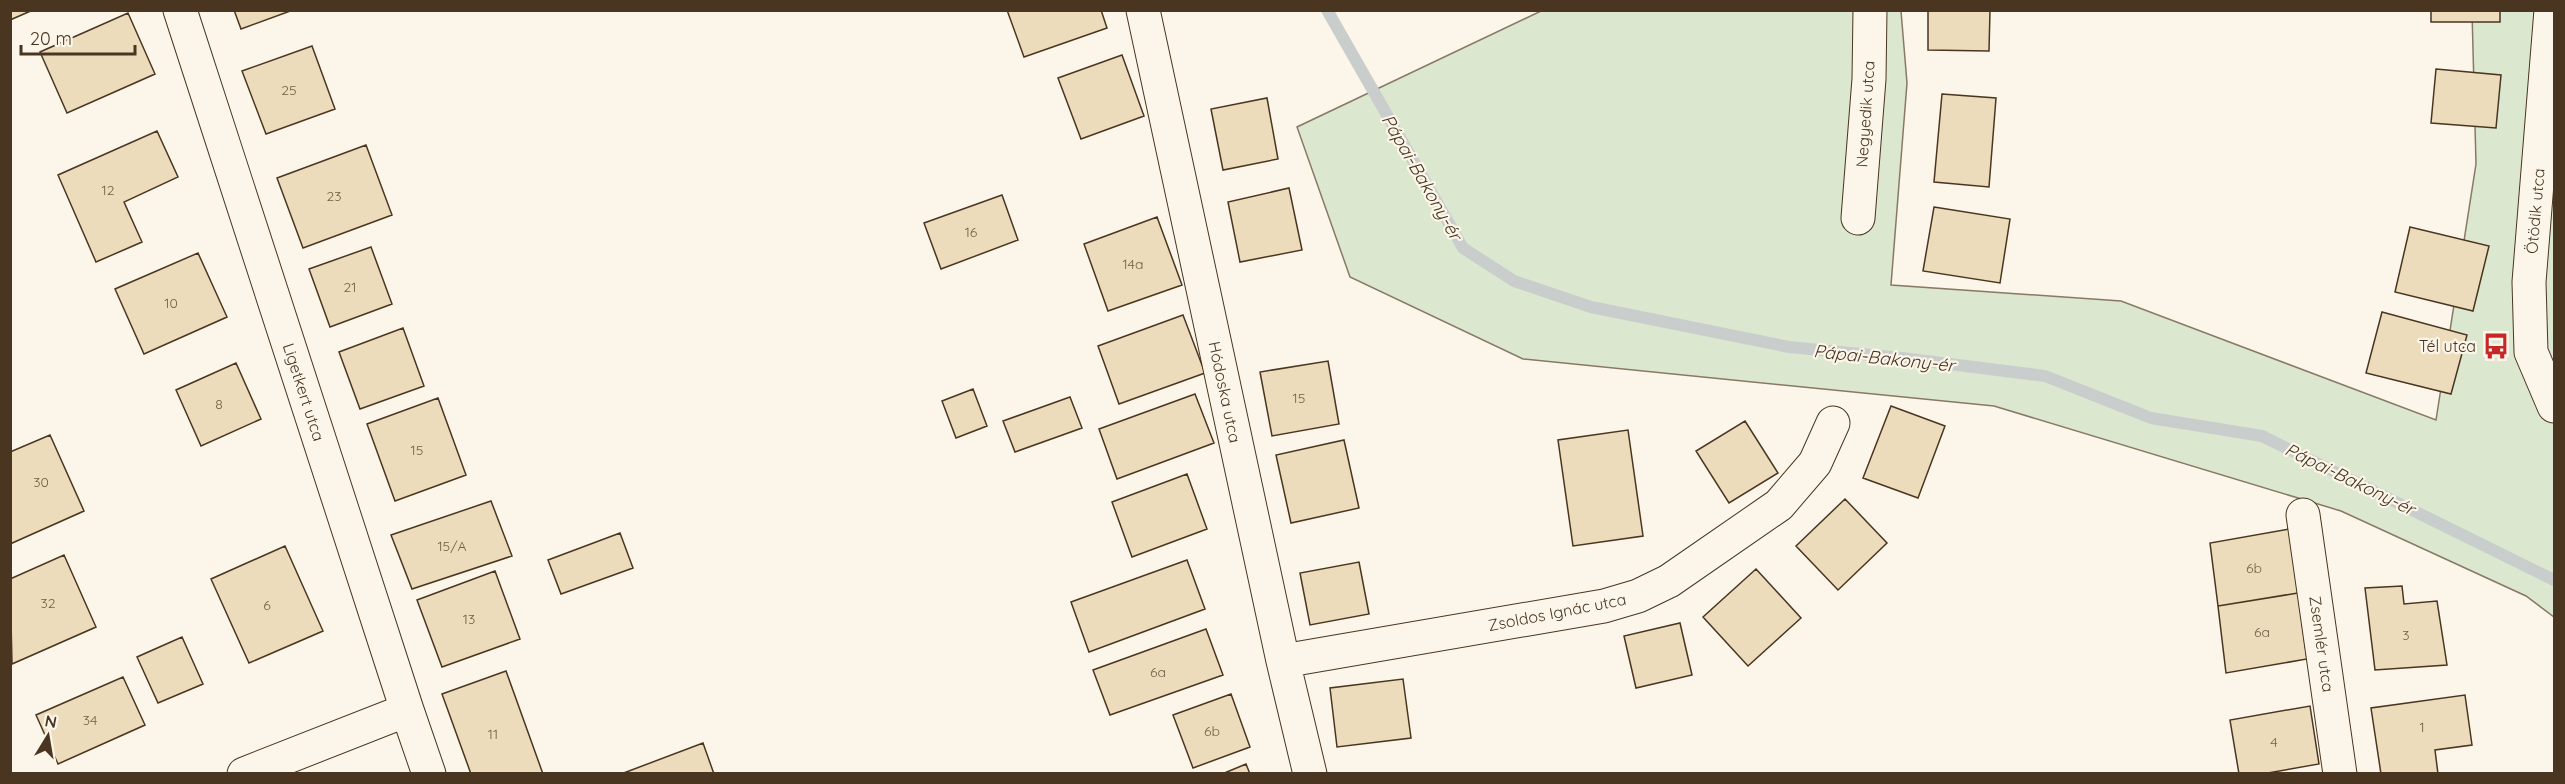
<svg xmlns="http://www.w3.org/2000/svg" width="2565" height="784" viewBox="0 0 2565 784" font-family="Quicksand,sans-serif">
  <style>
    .green { fill: #dce7d0; stroke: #887966; stroke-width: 1.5 }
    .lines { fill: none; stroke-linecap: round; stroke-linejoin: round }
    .stream { stroke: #c9cecd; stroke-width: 12 }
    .building { fill: #ecdcbc; stroke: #4a3520; stroke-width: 1.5 }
    .street-casing { stroke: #4a3520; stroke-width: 35 }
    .street { stroke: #fbf6e9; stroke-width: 33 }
    .labels { text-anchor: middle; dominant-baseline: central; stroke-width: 4.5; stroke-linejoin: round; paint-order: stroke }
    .number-label { font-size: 14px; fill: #725f47 }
    .street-label { font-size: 16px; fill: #4a3520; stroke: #fbf6e9 }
    .poi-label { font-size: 16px; fill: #4a3520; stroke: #fbf6e9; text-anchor: end }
    .water-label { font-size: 18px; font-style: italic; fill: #4a3520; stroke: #fbf6e9 }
  </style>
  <rect width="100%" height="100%" fill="#fbf6e9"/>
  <path class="green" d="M1541 11H1901L1907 83 1891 285 2121 301 2436 420 2476 164 2472 11H2554V617L2526 596 2341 511 1994 406 1523 359 1350 277 1297 127Z"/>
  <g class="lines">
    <path class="stream" d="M1327 10 1463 248 1514 281 1591 307 1789 347 1902 358 2045 376 2151 418 2262 436 2554 580"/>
  </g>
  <path class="building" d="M10 10H33L10 20Z
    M234 10H293L241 29Z
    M1007 10H1101L1107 28 1024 57Z
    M1928 10H1990L1989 51 1928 50Z
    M2431 10H2500V22H2431Z
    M128 13 155 74 67 113 40 52Z
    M312 46 335 109 266 134 242 71Z
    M1122 55 1144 116 1081 139 1058 78Z
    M2436 69 2501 75 2496 128 2431 123Z
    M1942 94 1996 98 1989 187 1934 182Z
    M1267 98 1278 159 1223 170 1211 109Z
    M157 131 178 177 124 202 142 242 96 262 58 175Z
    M366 145 392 215 303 248 277 178Z
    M1289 188 1302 250 1240 262 1228 202Z
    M1002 195 1018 240 941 269 924 223Z
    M1934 207 2010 219 2000 283 1923 271Z
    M1157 217 1182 285 1108 311 1084 244Z
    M2410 227 2489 246 2473 311 2395 292Z
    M371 247 392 304 330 327 309 269Z
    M198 253 227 317 144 354 115 289Z
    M2382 312 2467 335 2451 394 2366 373Z
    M1183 315 1205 373 1119 404 1098 346Z
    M403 328 424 386 360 409 339 352Z
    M1328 361 1339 424 1272 436 1260 372Z
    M236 363 261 419 201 446 176 390Z
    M973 389 987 426 956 438 942 401Z
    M1195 394 1214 443 1117 479 1099 429Z
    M1070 397 1082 428 1015 452 1003 421Z
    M438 398 466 475 395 501 367 424Z
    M1891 406 1945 426 1918 498 1863 478Z
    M1745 421 1778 473 1729 503 1696 451Z
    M1628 430 1643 536 1573 546 1558 440Z
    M50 435 84 511 10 544V452Z
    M1344 440 1359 508 1291 523 1276 455Z
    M1187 474 1207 529 1132 557 1112 502Z
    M1845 499 1887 543 1838 590 1796 546Z
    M491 501 512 556 412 589 391 535Z
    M2289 529 2298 593 2218 606 2210 543Z
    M620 533 633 568 561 594 548 560Z
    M285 546 323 631 249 663 211 579Z
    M64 555 96 627 12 664 10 579Z
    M1187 560 1205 609 1089 652 1071 602Z
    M1359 562 1369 614 1310 625 1300 573Z
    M1756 569 1801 618 1748 666 1703 617Z
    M495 571 520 639 442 667 417 600Z
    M2402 586 2404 604 2437 601 2447 665 2375 670 2365 588Z
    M2298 593 2307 659 2226 673 2218 606Z
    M1680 623 1692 675 1636 688 1624 636Z
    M1206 629 1223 675 1110 715 1093 670Z
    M182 637 203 684 158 703 137 657Z
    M506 671 543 774H471L442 694Z
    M123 677 145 725 58 764 36 715Z
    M1403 679 1411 738 1337 747 1330 688Z
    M1231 694 1250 747 1193 768 1173 715Z
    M2465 695 2472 745 2435 750 2438 774H2381L2371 708Z
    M2310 706 2319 764 2262 774H2239L2230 720Z
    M703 743 714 774H621Z
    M1246 764 1250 774H1222Z"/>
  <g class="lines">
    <g class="street-casing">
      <path id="street" d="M180 10 407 710 429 774
        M1143 10 1283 661 1310 774
        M2551 10 2529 282 2531 352 2554 406
        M1858 218 1869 79 1870 10
        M2303 515 2340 774
        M1283 661 1604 606 1638 596 1669 581 1779 505 1815 463 1833 423
        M244 774 407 710"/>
    </g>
    <use href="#street" class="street"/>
  </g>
  <defs>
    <g id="bus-bare" transform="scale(2.07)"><path d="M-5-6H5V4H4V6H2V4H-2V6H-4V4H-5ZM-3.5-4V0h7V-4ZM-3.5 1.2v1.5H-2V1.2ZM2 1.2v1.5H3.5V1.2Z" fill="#c62828" stroke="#fbf6e9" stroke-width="2.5" paint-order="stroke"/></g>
  </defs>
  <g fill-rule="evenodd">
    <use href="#bus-bare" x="2496" y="346"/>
  </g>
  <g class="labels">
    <g class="number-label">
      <text x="289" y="90">25</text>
      <text x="108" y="190">12</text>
      <text x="334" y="196">23</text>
      <text x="971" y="232">16</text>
      <text x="1133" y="264">14a</text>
      <text x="350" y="287">21</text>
      <text x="171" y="303">10</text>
      <text x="1299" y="398">15</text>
      <text x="219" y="404">8</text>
      <text x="417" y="450">15</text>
      <text x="41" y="482">30</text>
      <text x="452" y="546">15/A</text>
      <text x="2254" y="568">6b</text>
      <text x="48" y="603">32</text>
      <text x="267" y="605">6</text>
      <text x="469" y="619">13</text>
      <text x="2262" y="632">6a</text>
      <text x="2406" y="635">3</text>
      <text x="1158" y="672">6a</text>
      <text x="90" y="720">34</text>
      <text x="2422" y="727">1</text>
      <text x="1212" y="731">6b</text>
      <text x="493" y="734">11</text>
      <text x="2274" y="742">4</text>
    </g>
    <g class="street-label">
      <text transform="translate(1865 114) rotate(-86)">Negyedik utca</text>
      <text transform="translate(2535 211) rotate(-85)">Ötödik utca</text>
      <text transform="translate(304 392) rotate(72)">Ligetkert utca</text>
      <text transform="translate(1225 392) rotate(78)">Hódoska utca</text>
      <text transform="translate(1557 612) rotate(-11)">Zsoldos Ignác utca</text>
      <text transform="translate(2322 644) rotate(82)">Zsemlér utca</text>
    </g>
    <g class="poi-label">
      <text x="2476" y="346">Tél utca</text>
    </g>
    <g class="water-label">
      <text transform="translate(1422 177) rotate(60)">Pápai-Bakony-ér</text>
      <text transform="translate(1884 358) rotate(6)">Pápai-Bakony-ér</text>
      <text transform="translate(2350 479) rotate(26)">Pápai-Bakony-ér</text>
    </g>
  </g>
  <rect width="2565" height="784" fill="none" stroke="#4a3520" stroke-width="24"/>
  <g transform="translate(48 736) rotate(11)" stroke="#fbf6e9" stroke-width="4.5" paint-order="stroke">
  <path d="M0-4.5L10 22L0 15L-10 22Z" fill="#4a3520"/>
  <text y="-9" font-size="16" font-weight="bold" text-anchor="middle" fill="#4a3520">N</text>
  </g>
  <path d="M21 45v9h114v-9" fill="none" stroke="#4a3520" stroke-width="3"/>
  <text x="30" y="45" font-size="18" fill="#4a3520" stroke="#fbf6e9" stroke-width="4.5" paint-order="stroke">20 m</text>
</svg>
